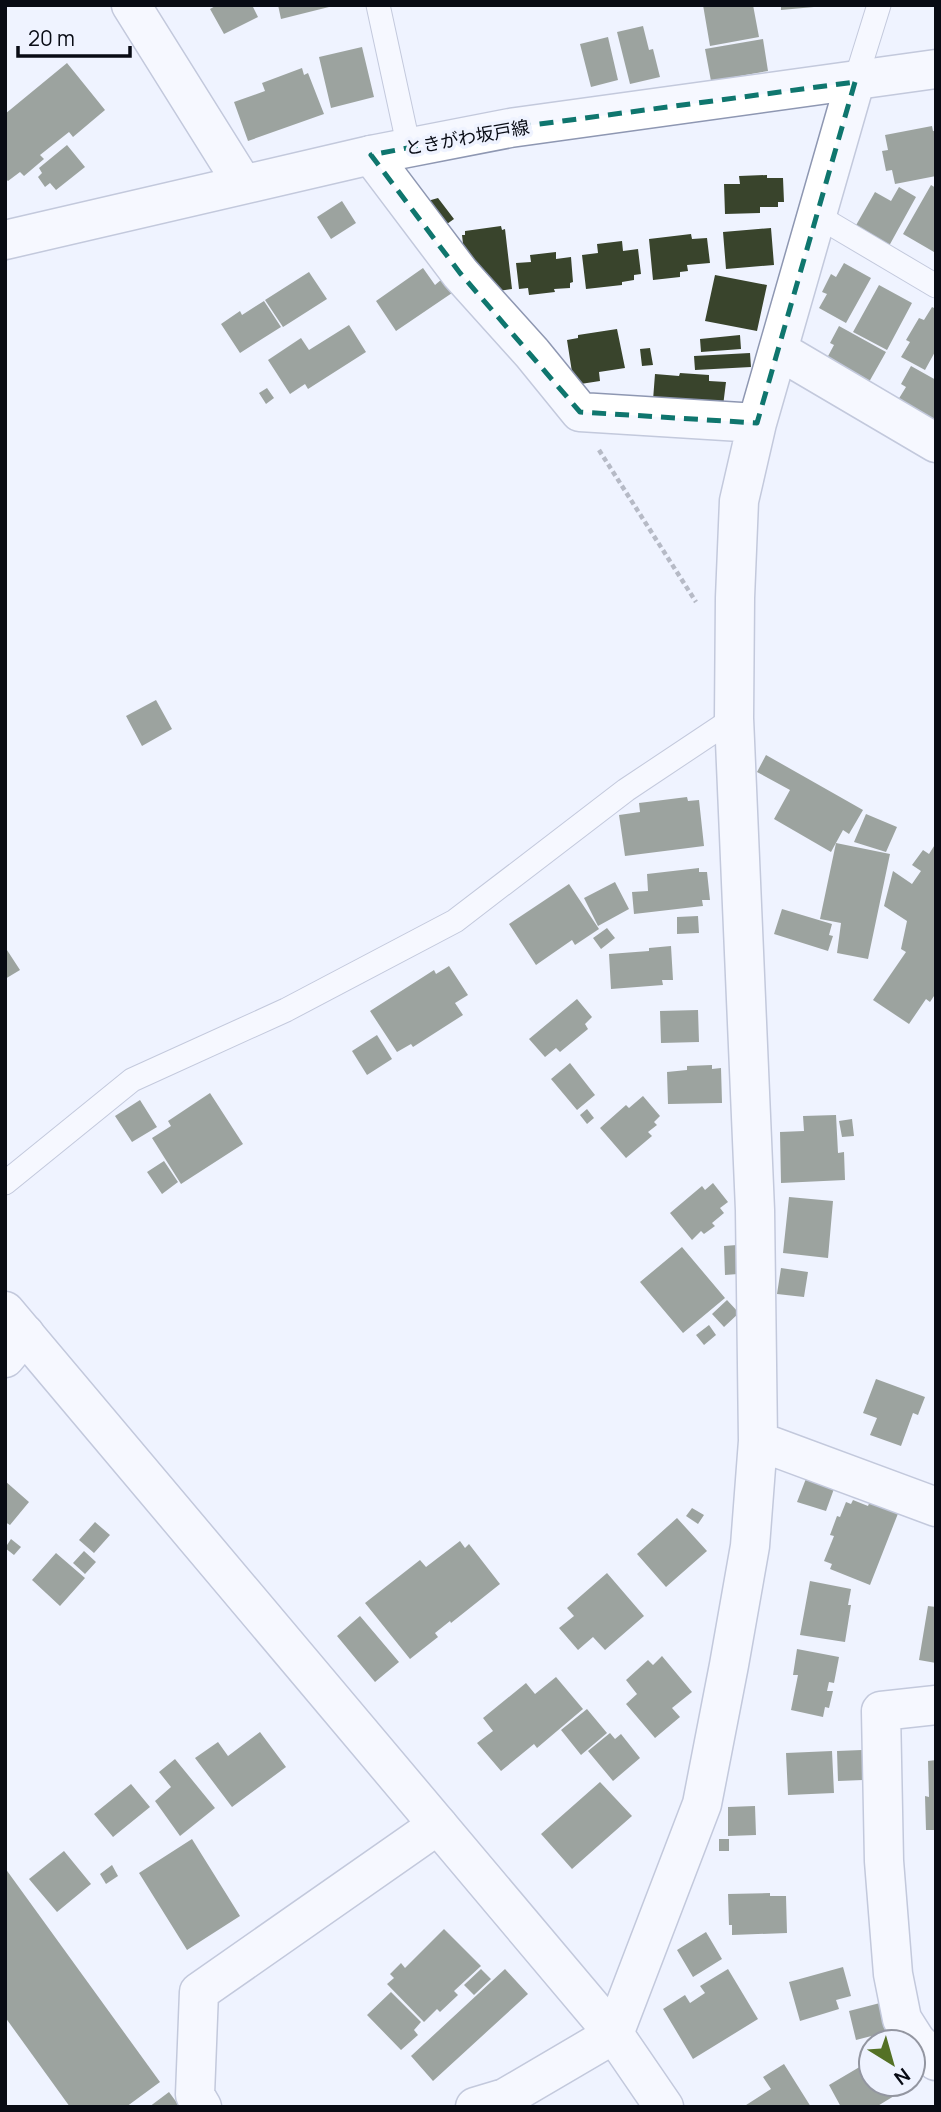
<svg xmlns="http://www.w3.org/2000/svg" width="941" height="2112" viewBox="0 0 941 2112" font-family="Manrope,'Noto Sans JP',sans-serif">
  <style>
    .building { fill: #39442c }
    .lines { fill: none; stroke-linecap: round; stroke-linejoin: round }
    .lane-casing { stroke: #8e97b2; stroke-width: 25 }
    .street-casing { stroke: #8e97b2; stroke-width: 41 }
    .secondary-casing { stroke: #8e97b2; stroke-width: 41 }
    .path { stroke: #727680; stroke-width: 4.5; stroke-dasharray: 5 3.5; stroke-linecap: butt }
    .lane { stroke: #fff; stroke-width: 23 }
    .street { stroke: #fff; stroke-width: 38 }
    .secondary { stroke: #fff; stroke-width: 38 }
    .marked { fill: none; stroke: #0f766e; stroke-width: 5; stroke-dasharray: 14 9; stroke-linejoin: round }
    .labels { text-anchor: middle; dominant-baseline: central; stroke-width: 7; stroke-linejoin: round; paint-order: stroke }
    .street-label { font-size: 18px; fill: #080b14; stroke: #eff3ff }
  </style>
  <rect width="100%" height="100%" fill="#eff3ff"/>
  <path class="building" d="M217 5H252L258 17 224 34 210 9Z
    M278 5H333V6L281 19Z
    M703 5H753L759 37 710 46Z
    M781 5H814V7L781 10Z
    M643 26 649 50 653 49 660 77 630 84 617 32Z
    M608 37 618 80 591 87 580 44Z
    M763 39 768 71 711 81 705 49Z
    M362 47 374 97 331 108 319 57Z
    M67 63 105 110 73 137 69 132 40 155 44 159 24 176 20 172 8 181 5 178V114Z
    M302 68 304 75 308 73 324 114 248 141 234 102 265 91 262 83Z
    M932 126 933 131H936V176L895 184 892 170 886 171 882 151 888 150 885 135Z
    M67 145 85 167 56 190 50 183 45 187 38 177 42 173 39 168Z
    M767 175V178H783L784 202H778V207H760V213L725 214 724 184H740L739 176Z
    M931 185 936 188 934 252 903 234Z
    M899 187 916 197 889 246 855 227 875 192 891 201Z
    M438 198 454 219 437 231 417 204Z
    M342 201 356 223 331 239 317 217Z
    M501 226 502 230 505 229 512 289 492 292 465 261 462 235H465V231Z
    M771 228 774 265 726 269 723 232Z
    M691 234 692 239 707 238 710 263 687 265 688 271 680 272V277L653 280 649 239Z
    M622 241 623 251 638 249 641 274 634 275V280L622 282V285L586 289 582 255 598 253 597 244Z
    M556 252V259L571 257 573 282 570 283V288L554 289 555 292 529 295 528 288 519 289 516 263 531 262 530 255Z
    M844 263 871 278 846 323 819 308 827 294 822 292 831 274 836 277Z
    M423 268 435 285 442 279 452 293 396 331 376 301Z
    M309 272 327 299 283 327 265 300Z
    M715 275 767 285 757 331 705 321Z
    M879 285 912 303 887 350 853 332Z
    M264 301 281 327 240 353 221 324 240 311 242 315Z
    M932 307 936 309V350L925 370 901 357 910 342 906 340 919 318 924 320Z
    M349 325 366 352 308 389 305 384 290 394 268 360 301 338 309 350Z
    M839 326 886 352 869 382 827 358 834 345 830 343Z
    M617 329 625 368 599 372 600 381 574 385 567 340 578 338V335Z
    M740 335 741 349 701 352 700 339Z
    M650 348 653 365 642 366 640 349Z
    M750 353 751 367 695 370 694 356Z
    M911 366 936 380V421L898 400 906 387 901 384Z
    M680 373 709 375V381L726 382 723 406 653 400 655 374 679 376Z
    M267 388 274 398 266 404 259 393Z
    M156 700 172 729 142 746 126 716Z
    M766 755 863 810 849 834 843 830 831 852 774 819 790 790 757 772Z
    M687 797 688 801 699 800 704 846 625 856 619 815 640 812 639 803Z
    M866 814 897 827 886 852 854 842Z
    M836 843 890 854 868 959 837 953 841 923 820 919Z
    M936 843V993L930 1002 926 999 909 1024 873 1000 906 952 901 949 907 921 884 906 893 871 912 884 921 871 912 865 923 850 929 854Z
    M699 868V872H707L710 900H702L703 906 634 914 632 892 648 891 647 874Z
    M615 882 629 909 598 926 584 898Z
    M569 884 599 929 575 945 572 940 536 965 509 924Z
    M782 909 832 924 829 935 833 936 828 951 774 934Z
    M698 916 699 933 677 934V917Z
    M607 928 615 938 601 949 593 938Z
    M671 946 673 980H662L663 985 611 989 609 954 649 951V948Z
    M5 947 20 970 5 979Z
    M449 966 468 995 455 1003 463 1015 413 1047 411 1044 397 1052 370 1011 434 970 436 974Z
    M577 999 592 1017 585 1024 588 1029 560 1052 556 1048 545 1057 529 1039Z
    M698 1010 699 1042 661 1043 660 1011Z
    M377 1035 392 1059 367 1075 352 1051Z
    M570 1063 595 1095 577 1110 551 1079Z
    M712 1065V1069L721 1068 722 1103 668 1104 667 1072 687 1070V1066Z
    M210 1093 243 1144 181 1184 152 1138 171 1126 168 1121Z
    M643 1096 660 1116 654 1122 657 1125 648 1132 652 1136 626 1158 600 1128 626 1105 629 1108Z
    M140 1100 157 1127 132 1142 115 1116Z
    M587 1109 594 1118 587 1124 580 1115Z
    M836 1115 838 1153 844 1152 845 1180 781 1183 780 1132 804 1131 803 1116Z
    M852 1119 854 1136 842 1137 839 1121Z
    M164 1161 178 1182 162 1194 147 1172Z
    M713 1183 728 1202 720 1208 724 1213 712 1223 715 1226 704 1234 701 1231 692 1240 670 1213 702 1186 705 1190Z
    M789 1197 833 1201 828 1258 783 1253Z
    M737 1245 738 1274 725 1275 724 1246Z
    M682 1247 725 1298 683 1333 640 1282Z
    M781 1268 808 1272 804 1297 777 1294Z
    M727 1300 739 1313 724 1327 712 1314Z
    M709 1325 716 1335 704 1345 696 1335Z
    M876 1379 925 1397 918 1415 913 1413 901 1446 870 1435 877 1418 863 1413Z
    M807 1476 835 1486 826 1511 797 1502Z
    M5 1481 29 1502 10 1525 5 1522Z
    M853 1500 868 1506 870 1501 899 1511 870 1585 830 1569 832 1564 824 1561 834 1536 830 1535 837 1516 840 1517 846 1502 851 1504Z
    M692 1508 704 1515 698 1524 686 1516Z
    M677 1518 707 1551 666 1587 637 1554Z
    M95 1522 110 1535 94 1553 79 1540Z
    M11 1539 21 1547 14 1555 5 1548Z
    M460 1541 465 1548 469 1544 500 1584 451 1623 450 1621 435 1633 438 1637 410 1659 365 1603 420 1560 426 1567Z
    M84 1551 96 1562 85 1574 73 1563Z
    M56 1553 85 1578 60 1606 32 1580Z
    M607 1573 644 1616 605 1650 593 1637 578 1650 559 1628 574 1616 567 1608Z
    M810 1581 851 1589 848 1605H851L845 1642 800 1635Z
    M928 1606 936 1607V1663L919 1660Z
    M360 1616 399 1662 375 1682 337 1636Z
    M797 1649 839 1657 834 1683 829 1682 827 1691H833L829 1708 825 1707 823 1717 791 1710 798 1675H793Z
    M662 1656 692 1692 672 1708 680 1717 655 1738 626 1704 637 1694 626 1680 648 1660 653 1665Z
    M556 1677 583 1709 537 1748 534 1744 501 1771 477 1743 493 1731 483 1718 526 1683 535 1694Z
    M587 1709 607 1733 581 1755 561 1730Z
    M260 1732 286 1767 232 1807 195 1758 218 1742 228 1756Z
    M610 1733 615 1739 621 1734 640 1758 613 1781 588 1751Z
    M862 1750 863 1780 838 1781 837 1751Z
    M832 1751 834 1793 788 1795 786 1753Z
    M175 1759 215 1808 180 1836 155 1801 171 1787 159 1772Z
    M936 1760V1830H926L925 1796 929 1797 928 1761Z
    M600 1782 632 1816 572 1869 541 1834Z
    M131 1784 150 1807 113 1837 94 1814Z
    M755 1806 756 1835 728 1836V1807Z
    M192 1839 240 1916 187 1950 139 1873Z
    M719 1839H729V1851H719Z
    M64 1851 91 1884 57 1912 29 1879Z
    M112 1865 118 1876 106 1884 100 1874Z
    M5 1868 160 2082 126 2107H70L5 2017Z
    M770 1893V1896H786L787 1933 732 1935V1925H729L728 1894Z
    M444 1929 481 1966 454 1991 458 1995 440 2012 437 2009 424 2022 387 1984 394 1978 390 1974 401 1963 405 1968Z
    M706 1932 722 1959 693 1977 677 1950Z
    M843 1967 851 1996 836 2000 839 2009 800 2021 789 1982Z
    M481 1969 491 1979 474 1995 464 1985Z
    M505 1969 528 1994 433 2081 411 2056Z
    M728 1969 758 2019 693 2059 663 2009 685 1995 690 2003 705 1993 700 1986Z
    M391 1992 421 2022 414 2030 418 2035 401 2050 367 2015Z
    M880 2003 887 2032 856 2040 849 2011Z
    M868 2062 871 2066V2084H913V2076L917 2082 876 2107H841L829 2085Z
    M784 2064 811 2107H743L771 2089 763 2077Z
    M169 2092 180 2107H149Z"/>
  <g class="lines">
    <g class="lane-casing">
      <path id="lane" d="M378 5 409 148
        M855 82 879 5
        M816 215 936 286
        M5 1183 132 1080 286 1010 455 921 626 790 734 718"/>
    </g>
    <g class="street-casing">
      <path id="street" d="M131 5 243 184
        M371 155 460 273 532 353 580 412 757 423
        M778 350 936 443
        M5 1358 25 1334
        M758 1441 936 1507
        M936 1705 881 1711 884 1861 893 1974 902 2019 916 2041 936 2061
        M202 2107 195 2095 199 1992 438 1825
        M475 2107 505 2098 614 2034 702 1804 729 1665 750 1546 758 1441 755 1210 734 718 735 598 739 501 757 423 855 82"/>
    </g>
    <g class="secondary-casing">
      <path id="secondary" d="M5 240 371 155 510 128 936 69
        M5 1311 614 2034 664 2107"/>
    </g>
    <path class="path" d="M599 450 696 602"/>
    <use href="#lane" class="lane"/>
    <use href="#street" class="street"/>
    <use href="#secondary" class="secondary"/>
  </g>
  <path d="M0 0H941V2112H0ZM855 82 757 423 580 412 460 273 371 155 510 128Z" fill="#eff3ff" fill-opacity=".55" fill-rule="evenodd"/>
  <path class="marked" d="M855 82 757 423 580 412 460 273 371 155 510 128Z"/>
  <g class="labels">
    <g class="street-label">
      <text transform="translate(467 137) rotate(-10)">ときがわ坂戸線</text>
    </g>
  </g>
  <rect width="941" height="2112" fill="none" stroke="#080b14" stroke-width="14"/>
  <g transform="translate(892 2063) rotate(143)"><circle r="33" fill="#eff3ff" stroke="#9396a1" stroke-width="2"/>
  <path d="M0-5L12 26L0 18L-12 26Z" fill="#547125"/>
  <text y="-10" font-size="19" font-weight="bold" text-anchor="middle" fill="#080b14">N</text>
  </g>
  <path d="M18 46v10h112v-10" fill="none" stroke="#080b14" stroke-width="3.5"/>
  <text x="28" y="46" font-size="21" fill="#080b14" stroke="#eff3ff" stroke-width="5" paint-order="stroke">20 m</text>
</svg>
